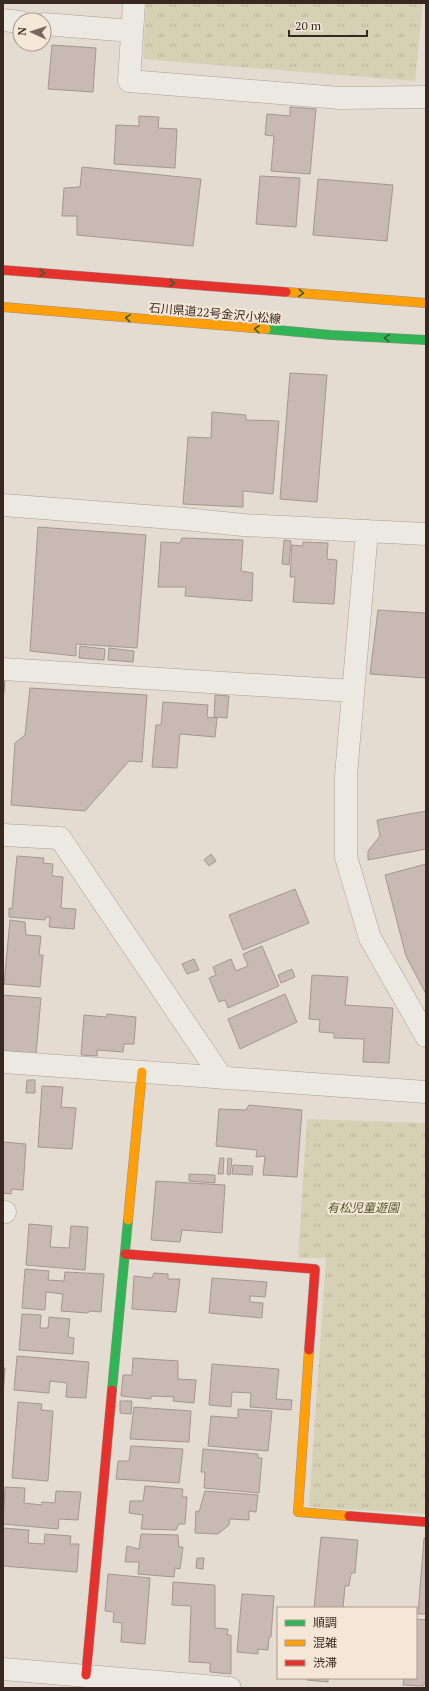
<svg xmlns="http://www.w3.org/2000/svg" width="429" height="1691" viewBox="0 0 429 1691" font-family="'PT Serif','Noto Sans JP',serif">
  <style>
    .park { fill: url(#park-tufts) }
    .building { fill: #c8b9b2; stroke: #a59790 }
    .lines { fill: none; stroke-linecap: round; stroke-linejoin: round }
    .street-casing { stroke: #aaa199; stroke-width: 23 }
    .fast-casing { stroke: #9a908a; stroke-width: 10 }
    .slow-casing { stroke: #9a908a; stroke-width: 10 }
    .jam-casing { stroke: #9a908a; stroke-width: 10 }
    .street { stroke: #ece8e2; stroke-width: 22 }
    .fast { stroke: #30b455; stroke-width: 9 }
    .slow { stroke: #ff9f0a; stroke-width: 9 }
    .jam { stroke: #e5322d; stroke-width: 9 }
    .oneway { stroke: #356036 }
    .labels { text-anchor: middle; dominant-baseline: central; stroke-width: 4; stroke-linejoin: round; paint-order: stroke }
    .street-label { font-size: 12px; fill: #392821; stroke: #f4e7d8 }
    .park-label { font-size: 12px; font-style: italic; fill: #525429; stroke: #f4e7d8 }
  </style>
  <defs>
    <pattern id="park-tufts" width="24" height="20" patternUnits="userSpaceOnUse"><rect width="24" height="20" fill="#d6d0b4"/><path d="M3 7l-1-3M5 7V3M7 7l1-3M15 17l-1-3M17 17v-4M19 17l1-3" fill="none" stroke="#b8b39a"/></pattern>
  </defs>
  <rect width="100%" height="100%" fill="#e4dbd1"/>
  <path class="park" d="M146 3H423L415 81 143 59Z
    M307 1119 426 1123V1514L309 1507 326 1258H298Z"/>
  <path class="building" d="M52 45 96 48 93 92 48 89Z
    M290 107 316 109 310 174 271 171 274 136 265 135 267 114 290 116Z
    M139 116 159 117 158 128 177 129 175 168 114 164 116 125 139 126Z
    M82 167 201 179 193 246 77 235V216H62L64 188 80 187Z
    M260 176 300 178 296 227 256 224Z
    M318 179 393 185 387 241 313 235Z
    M290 373 327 375 317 502 280 499Z
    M212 412 246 415V420L279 421 273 494 243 491V507L183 504 188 437 211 438Z
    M38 527 146 535 137 648 76 644V656L30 651Z
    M182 538 243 540 241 571 253 573 252 601 185 596 186 587H158L161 542 180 543Z
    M284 540 291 541 289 565 282 564Z
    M303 542 328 543 327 559 337 560 334 604 293 602 295 577H290L292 545 303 546Z
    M378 610 426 613V678L370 674Z
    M80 646 105 649 104 660 79 658Z
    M109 648 134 651 133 662 108 660Z
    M3 681H5L3 702Z
    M30 688 147 695 142 762 129 761 85 811 11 805 15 743 25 735Z
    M215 695 229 696 227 718 214 717Z
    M163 702 208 705 207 717 217 718 215 737 180 734 177 768 152 767 156 725H161Z
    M426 811V849L368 860V851L380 836 377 820Z
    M211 854 216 861 209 866 204 860Z
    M17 856 44 858 43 863 53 864 52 876 63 877 61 908 76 909 74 929 49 927 50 917H46L45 920 9 917V908L12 909Z
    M426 864V994L406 956 385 875Z
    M295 889 309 923 243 950 229 915Z
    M10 920 25 922 26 935 41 936 39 955H43L40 987 4 984Z
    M262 946 279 986 228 1008 225 1000 219 1002 209 978 216 975 213 967 231 959 236 971 248 966 243 954Z
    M194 959 199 970 187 974 182 964Z
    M292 969 295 977 281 983 278 975Z
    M312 975 348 977 345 1005 393 1008 389 1063 363 1062 364 1039 334 1038V1033L319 1032 320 1020 309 1019Z
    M285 994 297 1022 240 1049 228 1019Z
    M3 995 41 998 36 1054 3 1051Z
    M107 1014 136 1017 134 1044H124L123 1052 97 1050V1056L81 1055 84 1015 106 1017Z
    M27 1080H35V1093H26Z
    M42 1086 63 1087 61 1107 76 1108 72 1149 38 1147Z
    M249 1105 302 1110 297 1177 263 1175 265 1156 256 1157 257 1150 216 1146 219 1109 246 1110Z
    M3 1142 26 1144 23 1190 12 1189 11 1194 3 1193Z
    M220 1158H224L223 1174H218Z
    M228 1158 232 1159 230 1175 227 1174Z
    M233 1165 253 1166 252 1175 232 1174Z
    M189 1174 215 1175V1183L189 1181Z
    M156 1181 225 1185 222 1233 182 1230 180 1242 151 1240Z
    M29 1224 52 1226 50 1247 69 1248 71 1226 88 1227 85 1270 26 1265Z
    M25 1269 49 1271 48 1280 64 1281 65 1272 104 1274 101 1312 89 1311 88 1313 61 1311 63 1294 46 1292 45 1310 22 1308Z
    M154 1273 168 1274V1279H180L176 1312 132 1309 134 1276 152 1278Z
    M212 1278 267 1282 265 1297 250 1296V1302L263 1303 262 1318 209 1313Z
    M22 1314 41 1315 40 1328H48L49 1317 70 1319 68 1337 74 1338 73 1354 19 1350Z
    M17 1356 89 1362 86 1398 66 1397 67 1383 50 1381 49 1393 14 1390Z
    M133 1358 178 1361V1379L196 1380 194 1403 173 1401 174 1397 151 1396V1399L121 1396 123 1375H132Z
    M212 1364 279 1369 276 1399 292 1400 291 1410 250 1407 251 1393 232 1392 231 1407 209 1405Z
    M3 1368H5L3 1396Z
    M120 1401H132L131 1414 120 1413Z
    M18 1402 42 1404 41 1410 53 1411 48 1481 12 1478Z
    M134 1407 191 1411 189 1442 130 1439Z
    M238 1409 272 1411 268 1451 208 1446 211 1416 238 1418Z
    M131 1446 183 1449 179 1483 116 1479 118 1461H129Z
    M203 1449 258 1454V1458H262L259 1493 204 1488 205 1472H201Z
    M145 1486 183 1489 182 1497H187L185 1524H179L176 1530 141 1529 143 1515 129 1513 130 1501H143Z
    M5 1487 25 1488 24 1503 42 1505V1502L55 1503 56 1491 81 1492 78 1520 59 1519 58 1529 3 1524Z
    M205 1491 258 1495 256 1512 249 1511V1520L230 1519 229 1525 218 1534 195 1533 196 1511 199 1512Z
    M3 1528 29 1530 28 1543 44 1544 45 1534 71 1536 70 1544H79L77 1572 3 1566Z
    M141 1534 178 1535 179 1547H183L180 1569 175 1568 174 1577 138 1574 139 1562H125L127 1546 139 1549Z
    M321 1537 358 1540 355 1573H351L349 1586H345L343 1608H314Z
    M424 1538H426V1614H418Z
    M197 1558H204L203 1569 196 1568Z
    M108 1574 150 1578 145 1644 121 1642 122 1623 113 1622 114 1612 105 1611Z
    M173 1582 215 1585V1628L228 1629 227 1635H231V1674L210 1672V1663L189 1662 191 1606 172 1605Z
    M242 1594 274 1596 271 1637H269L268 1650 258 1649V1654L237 1652Z
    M416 1619 426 1620V1683H424V1686L403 1685 404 1678H416Z
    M308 1678H328V1682L307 1680Z"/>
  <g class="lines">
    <g class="street-casing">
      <path id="street" d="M134 3 129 81 340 98 426 97
        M3 20 20 22
        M44 24 131 31
        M3 505 185 519 243 525 426 534
        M367 531 346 775V857L370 938 426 1036
        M3 669 353 691
        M3 835 60 838 222 1078
        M3 1062 426 1092
        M3 1212H5
        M3 1669 230 1688"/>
    </g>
    <g class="fast-casing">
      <path id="fast" d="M266 329 331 335 426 340
        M112 1390 128 1220"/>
    </g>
    <g class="slow-casing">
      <path id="slow" d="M286 292 426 303
        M3 307 266 329
        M128 1220 142 1072
        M309 1350 298 1512 349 1516"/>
    </g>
    <g class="jam-casing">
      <path id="jam" d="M3 270 286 292
        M125 1254 315 1269 309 1350
        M349 1516 426 1522
        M86 1675 112 1390"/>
    </g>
    <use href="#street" class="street"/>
    <use href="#fast" class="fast"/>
    <use href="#slow" class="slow"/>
    <use href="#jam" class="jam"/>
  </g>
  <defs><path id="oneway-chevron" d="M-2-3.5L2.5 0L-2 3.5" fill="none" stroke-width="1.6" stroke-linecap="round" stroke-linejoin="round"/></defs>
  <g class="oneway">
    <use href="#oneway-chevron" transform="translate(42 273) rotate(4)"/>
    <use href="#oneway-chevron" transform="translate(172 283) rotate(4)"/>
    <use href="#oneway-chevron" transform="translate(301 293) rotate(4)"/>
    <use href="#oneway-chevron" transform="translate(128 318) rotate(-175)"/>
    <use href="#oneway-chevron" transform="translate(257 329) rotate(-175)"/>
    <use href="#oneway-chevron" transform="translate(387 338) rotate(-177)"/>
  </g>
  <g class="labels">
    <g class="street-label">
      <text transform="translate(215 313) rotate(5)">石川県道22号金沢小松線</text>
    </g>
    <g class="park-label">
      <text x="363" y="1207">有松児童遊園</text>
    </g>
  </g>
  <rect width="429" height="1691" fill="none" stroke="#392821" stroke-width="8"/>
  <rect x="277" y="1607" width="140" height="72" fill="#f4e7d8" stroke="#a99b8f"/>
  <rect x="285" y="1620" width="20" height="6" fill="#30b455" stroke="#a99b8f"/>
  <text x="313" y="1627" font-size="12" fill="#392821">順調</text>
  <rect x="285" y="1640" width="20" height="6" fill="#ff9f0a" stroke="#a99b8f"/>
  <text x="313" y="1647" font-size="12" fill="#392821">混雑</text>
  <rect x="285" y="1660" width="20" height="6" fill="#e5322d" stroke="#a99b8f"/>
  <text x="313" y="1667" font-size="12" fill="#392821">渋滞</text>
  <g transform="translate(32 32) rotate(273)"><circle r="19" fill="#f4e7d8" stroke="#a99b8f"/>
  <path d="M0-3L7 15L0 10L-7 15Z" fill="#75675f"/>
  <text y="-6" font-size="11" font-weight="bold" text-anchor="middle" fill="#392821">N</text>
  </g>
  <path d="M289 30v6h78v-6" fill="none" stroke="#392821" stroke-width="2"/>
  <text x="295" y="30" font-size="12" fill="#392821" stroke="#f4e7d8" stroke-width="3" paint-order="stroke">20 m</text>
</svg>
